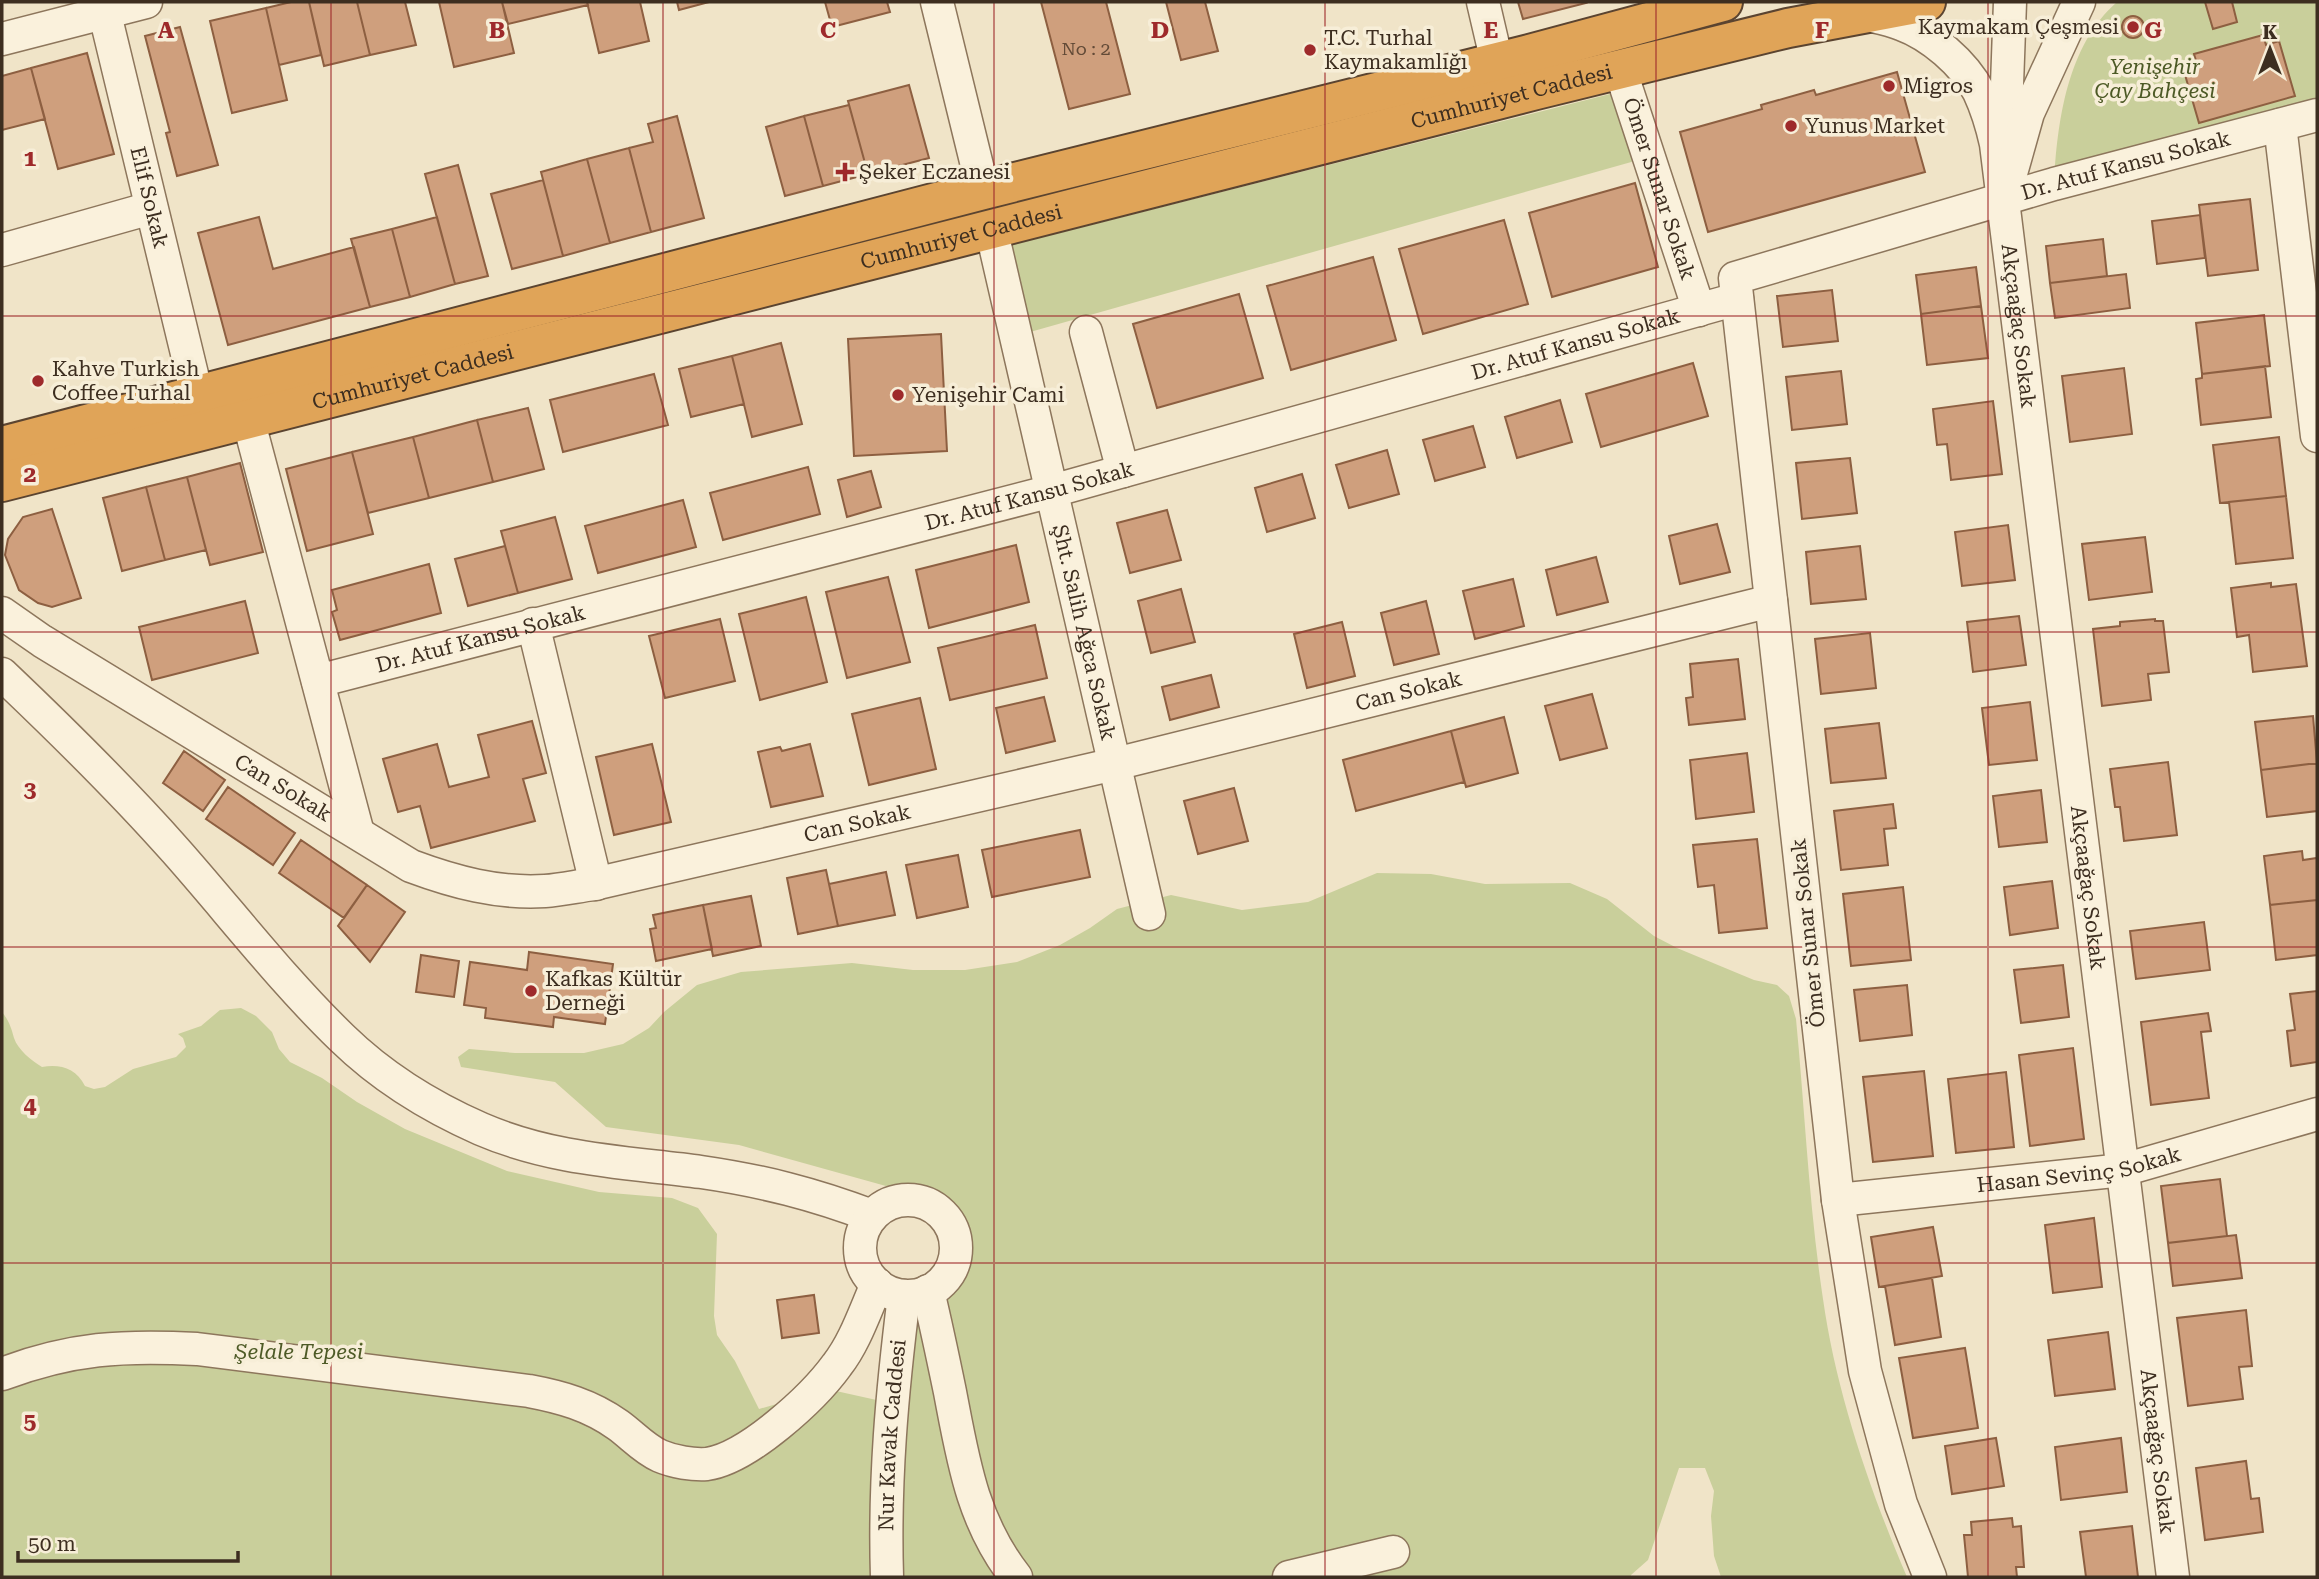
<svg xmlns="http://www.w3.org/2000/svg" width="2319" height="1579" viewBox="0 0 2319 1579" font-family="'Roboto Serif',serif">
  <style>
    .green { fill: #c9cf9b }
    .building { fill: #cf9f7d; stroke: #8d5f41; stroke-width: 2 }
    .lines { fill: none; stroke-linecap: round; stroke-linejoin: round }
    .minor-casing { stroke: #8d765c; stroke-width: 35 }
    .highway-casing { stroke: #5b4430; stroke-width: 42 }
    .minor { stroke: #faf1dc; stroke-width: 32 }
    .highway { stroke: #e0a458; stroke-width: 38 }
    .grid { fill: none; stroke: #9e2a2b; stroke-width: 2; stroke-opacity: 0.55 }
    .poi-dot { fill: #9e2a2b; stroke: #f7eed8; stroke-width: 2.5 }
    .labels { text-anchor: middle; dominant-baseline: central; stroke-width: 7; stroke-linejoin: round; paint-order: stroke }
    .number-label { font-size: 18px; fill: #624a37 }
    .poi-label { font-size: 21px; fill: #3d2e20; stroke: #f7eed8; text-anchor: start }
    .park-label { font-size: 21px; font-style: italic; fill: #4d5a26; stroke: #f7eed8 }
    .street-label { font-size: 21px; fill: #3d2e20; stroke: #f7eed8 }
    .grid-label { font-size: 23px; text-anchor: middle; font-weight: bold; fill: #9e2a2b; stroke: #f7eed8; stroke-width: 7; stroke-linejoin: round; paint-order: stroke }
  </style>
  <rect width="100%" height="100%" fill="#f0e4c8"/>
  <path class="green" d="M2117 2H2317V115L2054 184C2057 123 2067 45 2117 2Z
    M1626 90 1649 157 1016 336 995 249Z
    M1377 873 1431 874 1485 884 1570 883 1607 899 1654 936 1677 948 1754 980 1777 985 1789 996 1796 1019C1805 1112 1809 1207 1823 1299 1836 1392 1870 1491 1907 1577H1721L1714 1556 1711 1516 1714 1491 1705 1468H1679L1648 1560 1631 1575V1577H2V1012C9 1021 11 1027 14 1038 18 1050 31 1060 42 1067 60 1064 76 1068 85 1086L94 1089 105 1087 133 1069 176 1057 186 1047 183 1038 178 1034 201 1026 220 1010 241 1008 256 1016 272 1032 279 1049 290 1062 322 1078 357 1102 405 1129 507 1171 599 1192 672 1198 698 1208 717 1234 714 1316 717 1335 735 1361 759 1409 780 1403 800 1383 890 1403 904 1296C913 1294 924 1293 932 1289 957 1279 963 1242 949 1221 943 1213 936 1208 927 1203L929 1198 739 1145 606 1127 555 1082 461 1067 458 1057 469 1049 515 1053H584L623 1044 649 1028 664 1012 697 985 741 972 852 963 913 970H965L1017 962 1060 945 1090 928 1117 909 1171 895 1242 910 1308 902Z"/>
  <path class="building" d="M291 2H309L321 55 279 65 266 8Z
    M309 2H357L370 55 324 66Z
    M357 2H405L416 45 370 55Z
    M439 2H502L514 53 454 67Z
    M502 2H587L588 5 508 24Z
    M587 2H640L649 41 599 53Z
    M677 2H709L679 10Z
    M825 2H887L890 12 832 27Z
    M1041 2H1106L1130 94 1069 109Z
    M1166 2H1205L1218 51 1181 60Z
    M1518 2H1585L1586 3 1523 19Z
    M2205 2H2232L2237 22 2213 29Z
    M266 8 287 100 232 113 210 21Z
    M2122 27a11 11 0 1 1 22 0a11 11 0 1 1-22 0Z
    M180 27 218 165 177 176 166 133 170 132 145 36Z
    M2263 35 2266 45 2279 41 2295 96 2199 123 2183 68 2197 64 2194 54Z
    M87 53 114 154 58 169 31 68Z
    M31 68 45 119 2 130V76Z
    M1897 72 1925 172 1708 232 1680 132 1762 109 1761 105 1814 90 1816 95Z
    M909 85 929 158 868 174 848 101Z
    M849 105 868 174 823 186 804 116Z
    M677 116 704 218 651 232 629 148 653 142 648 124Z
    M804 116 823 186 785 196 766 127Z
    M629 148 651 232 610 243 587 159Z
    M587 159 610 243 563 256 541 172Z
    M458 165 488 276 455 284 425 174Z
    M543 180 563 256 512 269 491 194Z
    M1635 183 1658 267 1552 297 1529 213Z
    M2250 199 2258 270 2208 276 2199 205Z
    M2200 215 2205 258 2157 264 2152 221Z
    M259 217 273 269 354 247 370 307 228 345 198 233Z
    M437 217 455 284 410 297 392 229Z
    M1504 220 1528 304 1423 334 1399 249Z
    M392 229 410 297 370 307 351 239Z
    M2103 239 2107 276 2050 283 2046 246Z
    M1373 257 1396 340 1291 370 1267 286Z
    M1976 267 1981 306 1921 314 1916 275Z
    M2126 274 2130 308 2055 318 2050 283Z
    M1832 290 1838 341 1783 347 1777 296Z
    M1239 294 1263 378 1157 408 1133 324Z
    M1981 306 1988 358 1927 365 1921 314Z
    M2264 315 2270 366 2202 374 2196 323Z
    M941 334 947 451 854 456 848 339Z
    M781 343 802 424 752 437 732 356Z
    M732 356 744 404 691 417 679 369Z
    M1693 363 1708 416 1601 447 1586 394Z
    M2265 366 2271 417 2201 425 2196 379 2202 378V374Z
    M2124 368 2132 434 2070 442 2062 376Z
    M1841 371 1847 424 1792 430 1786 377Z
    M654 374 668 425 563 452 550 400Z
    M1560 400 1572 442 1517 458 1505 417Z
    M1993 401 2002 474 1951 480 1947 444 1937 445 1933 409Z
    M528 408 544 469 493 482 477 420Z
    M477 420 493 482 429 498 413 437Z
    M1473 426 1485 467 1435 481 1423 440Z
    M413 437 429 498 368 513 352 452Z
    M2279 437 2286 496 2220 503 2213 445Z
    M1387 450 1399 494 1349 508 1336 465Z
    M352 452 373 534 307 551 286 469Z
    M1850 458 1857 513 1802 519 1796 463Z
    M240 463 263 552 210 565 187 477Z
    M808 467 820 514 723 540 710 493Z
    M871 471 881 507 847 517 838 480Z
    M1302 474 1315 518 1267 532 1255 488Z
    M187 477 206 550 165 560 146 487Z
    M146 487 165 560 122 571 103 498Z
    M2286 496 2293 558 2236 564 2229 502Z
    M683 500 696 547 598 573 585 526Z
    M52 509 81 598 52 607 38 603 19 590 5 555 8 539 23 517Z
    M1167 510 1181 560 1130 573 1117 523Z
    M555 517 572 579 518 593 501 531Z
    M1717 524 1730 572 1680 584 1669 536Z
    M2008 525 2015 580 1962 586 1955 532Z
    M2145 537 2152 592 2089 600 2082 544Z
    M1016 545 1029 602 929 628 916 570Z
    M505 546 518 593 468 606 455 559Z
    M1860 546 1866 599 1811 604 1806 552Z
    M1596 557 1608 602 1557 615 1546 570Z
    M429 564 441 613 340 640 332 612 337 610 332 590Z
    M888 577 910 662 847 678 826 592Z
    M1513 579 1524 626 1475 639 1463 591Z
    M2271 583V587L2296 584 2307 666 2253 672 2249 635 2237 637 2231 588Z
    M1181 589 1195 642 1151 653 1138 601Z
    M806 597 827 682 760 700 739 614Z
    M245 601 258 653 152 680 139 627Z
    M1426 601 1439 654 1394 665 1381 613Z
    M2019 616 2026 665 1973 672 1967 622Z
    M720 619 735 681 665 698 649 636Z
    M2155 619V621H2163L2169 672 2148 674 2151 700 2102 706 2093 629 2120 626V622Z
    M1342 622 1355 676 1307 688 1294 634Z
    M1035 625 1047 678 950 700 938 648Z
    M1870 633 1876 688 1821 694 1815 639Z
    M1738 659 1745 719 1689 725 1686 698 1693 697 1690 664Z
    M1211 675 1219 707 1170 720 1162 687Z
    M1592 694 1607 748 1560 760 1545 706Z
    M1044 697 1055 741 1006 753 996 708Z
    M920 698 936 769 869 785 852 714Z
    M2030 702 2037 760 1989 765 1982 708Z
    M2313 716 2317 763 2261 770 2255 722Z
    M1504 717 1518 773 1466 787 1451 731Z
    M532 721 546 773 523 779 535 821 431 848 420 806 398 812 383 759 437 744 449 787 489 777 478 735Z
    M1879 723 1886 778 1831 783 1825 729Z
    M1451 731 1464 782 1356 811 1343 760Z
    M652 744 671 822 614 835 596 757Z
    M810 744 823 796 771 807 758 752 780 747 782 751Z
    M184 751 225 780 203 811 163 783Z
    M1747 753 1754 812 1696 819 1690 760Z
    M2168 762 2177 835 2124 841 2120 807H2115L2110 769Z
    M2317 763V811L2267 817 2261 770Z
    M228 787 295 833 273 865 206 819Z
    M1234 788 1248 841 1198 854 1184 801Z
    M2041 790 2047 842 1999 847 1993 796Z
    M1893 804 1896 828 1884 829 1888 865 1841 870 1834 811Z
    M1080 830 1090 877 992 897 982 850Z
    M1757 839 1767 928 1719 933 1714 885 1698 887 1693 845Z
    M301 840 367 885 344 918 279 873Z
    M2302 851 2303 860 2317 858V900L2270 905 2264 856Z
    M958 855 968 907 917 918 906 865Z
    M826 870 838 926 798 934 787 878Z
    M886 872 895 915 838 926 829 884Z
    M2052 881 2058 928 2010 935 2004 887Z
    M367 885 405 912 370 962 338 926Z
    M1903 887 1911 960 1851 966 1843 894Z
    M751 896 761 946 713 956 703 905Z
    M2317 900V955L2276 960 2270 905Z
    M703 905 712 949 656 961 650 929 656 928 653 915Z
    M2204 922 2210 970 2136 979 2130 931Z
    M529 952 613 964 605 1024 554 1017 553 1027 485 1018 486 1008 464 1005 470 962 527 970Z
    M421 955 459 961 454 997 416 992Z
    M2063 965 2069 1017 2021 1023 2014 970Z
    M1907 985 1912 1035 1860 1041 1854 990Z
    M2317 991V1062L2291 1066 2287 1031 2295 1030 2290 994Z
    M2208 1013 2211 1031 2201 1032 2209 1098 2151 1105 2141 1022Z
    M2073 1048 2084 1139 2030 1146 2019 1055Z
    M1924 1071 1933 1156 1873 1162 1863 1077Z
    M2006 1072 2014 1147 1956 1153 1948 1079Z
    M2220 1179 2227 1236 2168 1243 2161 1186Z
    M2094 1218 2102 1287 2053 1293 2045 1225Z
    M1933 1227 1942 1276 1879 1287 1871 1237Z
    M2236 1235 2242 1278 2173 1286 2168 1243Z
    M1932 1278 1941 1337 1895 1345 1885 1286Z
    M814 1295 819 1333 782 1338 777 1300Z
    M2246 1310 2252 1366 2239 1367 2243 1399 2188 1406 2177 1318Z
    M2108 1332 2115 1389 2055 1396 2048 1340Z
    M1965 1348 1978 1428 1913 1438 1899 1358Z
    M1996 1438 2004 1486 1952 1494 1945 1446Z
    M2121 1438 2127 1492 2061 1500 2055 1447Z
    M2246 1461 2251 1499 2259 1498 2263 1532 2205 1540 2196 1468Z
    M2012 1518 2013 1527 2021 1526 2024 1567H2016L2017 1577H1968L1964 1535H1972L1971 1522Z
    M2132 1526 2138 1577H2086L2080 1532Z"/>
  <g class="lines">
    <g class="minor-casing">
      <g id="minor">
        <path id="s1" d="M102 2 197 395"/>
        <path d="M937 2 983 190"/>
        <path d="M1483 2 1497 62"/>
        <path id="s2" d="M1864 14C1876 17 1889 19 1901 24 1931 35 1964 63 1979 92 1987 109 1992 126 1996 144L2173 1577"/>
        <path d="M2 39 146 2"/>
        <path id="s3" d="M1620 69 1699 310"/>
        <path d="M2280 125 2317 436"/>
        <path d="M2005 140 2010 2"/>
        <path d="M2008 184 2028 113 2079 2"/>
        <path id="s4" d="M991 228 1149 914"/>
        <path d="M2 250 151 208"/>
        <path d="M1086 332 1123 471"/>
        <path d="M248 419 358 833"/>
        <path id="s5" d="M2 613 42 641 411 866C454 882 498 894 545 891 561 890 578 886 594 884L1115 764 1771 601"/>
        <path d="M533 624 596 884"/>
        <path d="M2 674C61 730 120 788 175 850 230 912 282 980 342 1038 381 1076 431 1107 481 1129 553 1160 625 1162 701 1172 763 1181 814 1194 872 1216"/>
        <path id="s6" d="M318 681 1052 491 1737 299"/>
        <path id="s7" d="M1838 1200 2123 1170 2317 1114"/>
        <circle cx="908" cy="1248" r="48"/>
        <path d="M928 1291C936 1325 943 1358 950 1392 963 1460 972 1521 1016 1577"/>
        <path d="M2 1374C71 1348 123 1345 197 1349L529 1391C561 1397 590 1405 618 1425 632 1435 644 1449 660 1456 674 1462 693 1465 707 1464 748 1458 813 1398 837 1365 855 1342 865 1311 877 1284"/>
        <path id="s8" d="M887 1577C884 1480 892 1392 904 1296"/>
        <path d="M1289 1577 1393 1552"/>
        <path id="s9" d="M1930 1577 1901 1504 1865 1371 1838 1200 1735 278 2054 184 2317 115"/>
      </g>
    </g>
    <g class="highway-casing">
      <g id="highway">
        <path d="M2 446 983 190 1526 55 1723 2"/>
        <path id="s10" d="M2 482 1536 90 1788 28 1926 2"/>
      </g>
    </g>
    <use href="#minor" class="minor"/>
    <use href="#highway" class="highway"/>
  </g>
  <path class="grid" d="M331 2V1577M663 2V1577M994 2V1577M1325 2V1577M1656 2V1577M1988 2V1577M2 316H2317M2 632H2317M2 947H2317M2 1263H2317"/>
  <g class="poi-dot">
    <circle cx="2133" cy="27" r="7"/>
    <circle cx="1310" cy="50" r="7"/>
    <circle cx="1889" cy="86" r="7"/>
    <circle cx="1791" cy="126" r="7"/>
    <path d="M841.5 161.5h7v7h7v7h-7v7h-7v-7h-7v-7h7z"/>
    <circle cx="38" cy="381" r="7"/>
    <circle cx="898" cy="395" r="7"/>
    <circle cx="531" cy="991" r="7"/>
  </g>
  <g class="labels">
    <g class="number-label">
      <text x="1086" y="48">No : 2</text>
    </g>
    <g class="poi-label">
      <text x="2119" y="27" text-anchor="end">Kaymakam Çeşmesi</text>
      <text x="1324" y="38">T.C. Turhal<tspan x="1324" dy="24">Kaymakamlığı</tspan></text>
      <text x="1903" y="86">Migros</text>
      <text x="1805" y="126">Yunus Market</text>
      <text x="859" y="172">Şeker Eczanesi</text>
      <text x="52" y="369">Kahve Turkish<tspan x="52" dy="24">Coffee Turhal</tspan></text>
      <text x="912" y="395">Yenişehir Cami</text>
      <text x="545" y="979">Kafkas Kültür<tspan x="545" dy="24">Derneği</tspan></text>
    </g>
    <g class="park-label">
      <text x="2155" y="67">Yenişehir<tspan x="2155" dy="24">Çay Bahçesi</tspan></text>
      <text x="299" y="1352">Şelale Tepesi</text>
    </g>
    <g class="street-label">
      <text stroke="none"><textPath href="#s10" startOffset="1558">Cumhuriyet Caddesi</textPath></text>
      <text stroke="none"><textPath href="#s9" startOffset="1724">Dr. Atuf Kansu Sokak</textPath></text>
      <text stroke="none"><textPath href="#s3" startOffset="126">Ömer Sunar Sokak</textPath></text>
      <text stroke="none"><textPath href="#s1" startOffset="201">Elif Sokak</textPath></text>
      <text stroke="none"><textPath href="#s10" startOffset="990">Cumhuriyet Caddesi</textPath></text>
      <text stroke="none"><textPath href="#s2" startOffset="382">Akçaağaç Sokak</textPath></text>
      <text stroke="none"><textPath href="#s6" startOffset="1302">Dr. Atuf Kansu Sokak</textPath></text>
      <text stroke="none"><textPath href="#s10" startOffset="424">Cumhuriyet Caddesi</textPath></text>
      <text stroke="none"><textPath href="#s6" startOffset="735">Dr. Atuf Kansu Sokak</textPath></text>
      <text stroke="none"><textPath href="#s4" startOffset="415">Şht. Salih Ağca Sokak</textPath></text>
      <text stroke="none"><textPath href="#s6" startOffset="168">Dr. Atuf Kansu Sokak</textPath></text>
      <text stroke="none"><textPath href="#s5" startOffset="1505">Can Sokak</textPath></text>
      <text stroke="none"><textPath href="#s5" startOffset="331">Can Sokak</textPath></text>
      <text stroke="none"><textPath href="#s5" startOffset="938">Can Sokak</textPath></text>
      <text stroke="none"><textPath href="#s2" startOffset="948">Akçaağaç Sokak</textPath></text>
      <text transform="translate(1808 933) rotate(-96)">Ömer Sunar Sokak</text>
      <text stroke="none"><textPath href="#s7" startOffset="243">Hasan Sevinç Sokak</textPath></text>
      <text stroke="none"><textPath href="#s8" startOffset="142">Nur Kavak Caddesi</textPath></text>
      <text stroke="none"><textPath href="#s2" startOffset="1516">Akçaağaç Sokak</textPath></text>
    </g>
  </g>
  <g class="grid-label">
    <text x="166" y="38">A</text>
    <text x="497" y="38">B</text>
    <text x="828" y="38">C</text>
    <text x="1160" y="38">D</text>
    <text x="1491" y="38">E</text>
    <text x="1822" y="38">F</text>
    <text x="2153" y="38">G</text>
    <text x="30" y="166">1</text>
    <text x="30" y="482">2</text>
    <text x="30" y="797">3</text>
    <text x="30" y="1113">4</text>
    <text x="30" y="1429">5</text>
  </g>
  <rect width="2319" height="1579" fill="none" stroke="#3d2e20" stroke-width="7"/>
  <g transform="translate(2270 49)" stroke="#f7eed8" stroke-width="5" paint-order="stroke">
  <path d="M0-5L12 26L0 18L-12 26Z" fill="#3d2e20"/>
  <text y="-10" font-size="19" font-weight="bold" text-anchor="middle" fill="#3d2e20">K</text>
  </g>
  <path d="M18 1551v10h220v-10" fill="none" stroke="#3d2e20" stroke-width="3.5"/>
  <text x="28" y="1551" font-size="21" fill="#3d2e20" stroke="#f7eed8" stroke-width="5" paint-order="stroke">50 m</text>
</svg>
